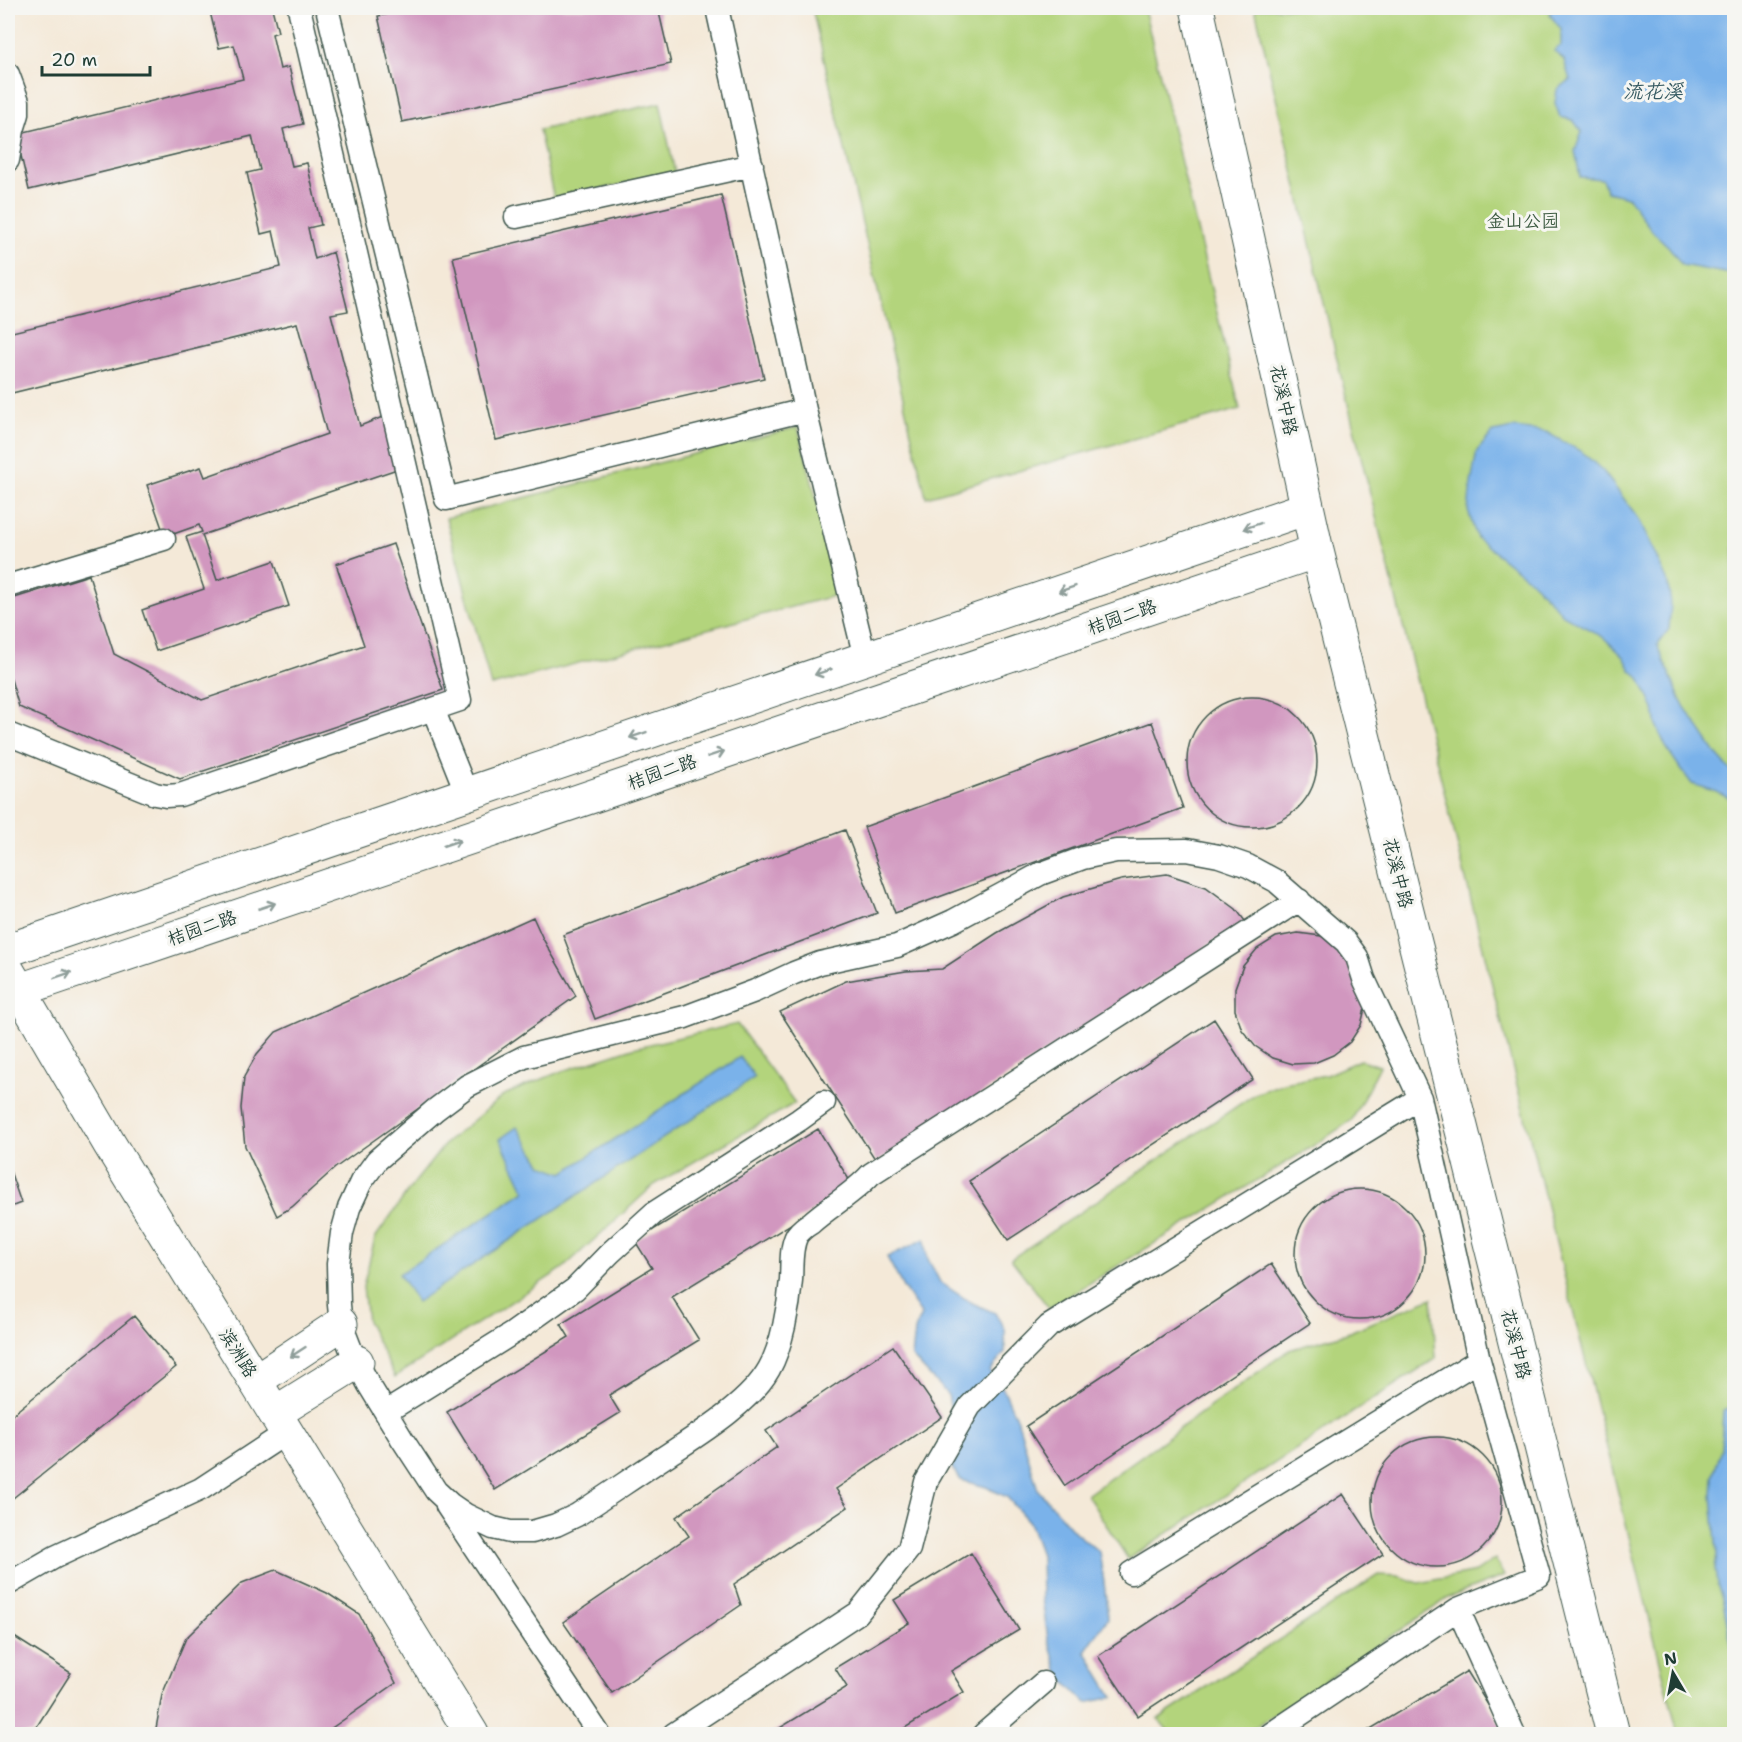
<svg xmlns="http://www.w3.org/2000/svg" width="1742" height="1742" viewBox="0 0 1742 1742" font-family="'Shantell Sans','LXGW WenKai TC',sans-serif">
  <style>
    .green { fill: #b3d47c; stroke: #698858; stroke-width: 1.5 }
    .water { fill: #7ab2ea; stroke: #4c788f; stroke-width: 1.5 }
    .building { fill: #d197bf }
    .lines { fill: none; stroke-linecap: round; stroke-linejoin: round }
    .service-casing { stroke: #3f574d; stroke-width: 25 }
    .minor-casing { stroke: #3f574d; stroke-width: 35 }
    .tertiary-casing { stroke: #3f574d; stroke-width: 35 }
    .service { stroke: #fff; stroke-width: 22 }
    .minor { stroke: #fff; stroke-width: 33 }
    .tertiary { stroke: #fff; stroke-width: 33 }
    .oneway { stroke: #8f9e9a }
    .labels { text-anchor: middle; dominant-baseline: central; stroke-width: 6; stroke-linejoin: round; paint-order: stroke }
    .park-label { font-size: 18px; fill: #3d5b42; stroke: #f6f6f2 }
    .street-label { font-size: 18px; fill: #1f3d34; stroke: #f6f6f2 }
    .water-label { font-size: 20px; font-style: italic; fill: #365a62; stroke: #f6f6f2 }
  </style>
  <rect width="100%" height="100%" fill="#f6f6f2"/>
  <filter id="ink" filterUnits="userSpaceOnUse"><feTurbulence type="fractalNoise" baseFrequency=".0167" numOctaves="2"/><feDisplacementMap in="SourceGraphic" scale="12" xChannelSelector="R" yChannelSelector="G"/><feConvolveMatrix kernelMatrix="1 2 1 2 8 2 1 2 1" color-interpolation-filters="sRGB"/></filter>
  <filter id="wash" filterUnits="userSpaceOnUse"><feTurbulence type="fractalNoise" baseFrequency=".008" numOctaves="4" result="noise"/><feDisplacementMap in="SourceGraphic" scale="24" xChannelSelector="R" yChannelSelector="G"/><feGaussianBlur stdDeviation="1.35" result="paint"/><feColorMatrix in="noise" values="0 0 0 0 0 0 0 0 0 0 0 0 0 0 0 0 0 1.4 0 .05"/><feComposite in="paint" operator="in"/></filter>
  <g filter="url(#wash)">
    <rect width="100%" height="100%" fill="#f4e9d8"/>
    <path class="green" d="M812 8H1144L1240 409 926 497Z
      M1255 8H1734V1734H1678L1340 372Z
      M660 103 675 173 554 199 539 130Z
      M798 427 841 594 491 686 446 518Z
      M737 1024 795 1103 654 1185 562 1269 395 1377 367 1321 363 1287 375 1238 411 1187 446 1143 504 1095 557 1073 633 1048Z
      M1360 1060 1380 1066 1352 1120 1313 1146 1049 1308 1011 1259 1255 1094 1284 1083 1326 1075Z
      M1432 1298 1436 1358 1128 1559 1087 1495 1289 1350 1347 1333Z
      M1495 1559 1504 1576 1450 1597 1245 1734H1171L1158 1719 1378 1575 1398 1576 1419 1583 1476 1572Z"/>
    <path class="water" d="M1551 8H1734V280L1730 274 1682 265 1669 247 1652 231 1628 197 1607 192 1602 179 1580 177 1575 151 1582 132 1573 120 1560 117 1555 103 1557 90 1570 80 1564 60 1554 51 1561 45V29L1550 15Z
      M1514 428 1546 432 1582 452 1603 471 1639 519 1667 580 1671 603 1669 629 1657 645 1682 703 1717 755 1734 774V801L1717 792 1692 784 1678 765 1666 747 1657 727 1654 709 1640 678 1631 670 1624 657 1603 637 1563 615 1536 585 1477 538 1468 511 1471 483 1477 451 1493 432Z
      M740 1057 755 1077 417 1302 399 1274 525 1191 500 1139 517 1127 542 1165 563 1173Z
      M925 1239 927 1257 940 1282 970 1302 995 1313 1005 1329V1352L990 1371 1004 1390 1019 1425 1038 1490 1075 1532 1099 1552 1104 1582 1108 1618 1085 1651 1113 1697 1086 1703 1067 1684 1057 1669 1048 1639 1042 1598 1041 1555 1029 1522 1007 1497 986 1487 961 1480 952 1468 958 1447 948 1395 912 1357 915 1331 921 1314 904 1289 887 1257Z
      M1734 1405V1659L1723 1602 1717 1584 1715 1569 1717 1554 1712 1496 1713 1477 1721 1449 1723 1411Z"/>
    <g id="blocks">
      <path class="building" d="M209 8H272L278 32 272 34 280 69 289 67 303 124 283 129 292 166 307 163 321 225 308 228 315 259 333 252 348 311 331 314 360 426 385 416 403 467 202 535 217 580 274 561 289 606 156 651 142 610 204 589 186 537 202 532 199 525 165 537 147 485 201 467 205 477 327 434 297 323 8 394V333L281 267 273 231 261 234 247 173 260 170 252 136 29 190 16 134 243 79 234 45 219 48Z
        M401 8H658L671 64 402 122 378 16 402 12Z
        M721 195 764 378 496 440 453 257Z
        M393 544 443 690 180 779 19 707 8 669V600L89 575 114 654 202 700 364 645 336 564Z
        M1187 762a65 65 0 1 1 130 0a65 65 0 1 1-130 0Z
        M1152 722 1183 808 895 913 864 827Z
        M845 830 877 913 595 1019 563 935Z
        M1167 874 1206 887 1236 909 1245 921 877 1162 780 1012 846 981 906 971 942 969 997 933 1063 897 1121 880Z
        M533 917 543 939 576 996 335 1168 292 1207 277 1216 245 1146 241 1108 244 1077 257 1054 276 1032Z
        M1298 933 1321 936 1340 946 1366 1004 1361 1025 1350 1042 1333 1055 1314 1063 1293 1064 1273 1058 1255 1046 1242 1030 1235 1010V988L1243 966 1257 949 1276 937Z
        M1214 1019 1253 1079 1008 1240 969 1181Z
        M818 1129 853 1186 672 1297 699 1340 609 1395 620 1413 495 1490 447 1412 569 1337 561 1324 652 1268 635 1241Z
        M8 1165 21 1203 8 1208Z
        M1295 1254a65 65 0 1 1 130 0a65 65 0 1 1-130 0Z
        M1271 1264 1310 1323 1065 1486 1026 1426Z
        M134 1316 176 1367 8 1502V1418Z
        M893 1346 942 1417 836 1489 848 1507 734 1584 741 1605 612 1693 563 1622 689 1536 676 1517 777 1447 766 1431Z
        M1372 1502a65 65 0 1 1 130 0a65 65 0 1 1-130 0Z
        M1343 1494 1383 1554 1138 1716 1098 1656Z
        M971 1553 1019 1630 951 1671 964 1692 895 1734H770L847 1687 835 1668 909 1623 894 1600Z
        M276 1570 327 1593 359 1614 396 1683 323 1734H155L162 1695 186 1638 242 1583Z
        M8 1633 71 1673 32 1734H8Z
        M1467 1671 1506 1734H1362Z"/>
    </g>
  </g>
  <g filter="url(#ink)">
    <use href="#blocks" fill-opacity="0" stroke="#3f574d" stroke-width="1.5"/>
    <g class="lines">
      <g class="service-casing">
        <path id="service" d="M327 8 446 499 805 410
          M717 8 805 410 865 658
          M8 74 18 101V114L13 130 8 160
          M516 217 752 165
          M8 586 164 539
          M433 709 467 794
          M8 734 155 794 166 796 180 795 460 700 299 8
          M1299 900 871 1174C853 1194 830 1206 811 1223 806 1226 800 1231 797 1235 790 1248 792 1266 791 1280 789 1306 782 1346 769 1369 750 1403 701 1433 669 1454 638 1474 608 1495 577 1515L556 1525 532 1532H510L493 1528 466 1515 450 1504 436 1491 402 1439 369 1385 353 1355 341 1324 339 1305 338 1264 342 1233 349 1208 361 1182 377 1160 435 1110 467 1086 524 1057 685 1017 755 991 794 973 820 963 897 946 953 921 1040 874 1083 858 1116 851 1187 850 1219 856 1248 866 1276 881 1346 942 1357 957 1364 979 1420 1098 1479 1360 1539 1576 1458 1609 1514 1734
          M386 1412 513 1333 575 1289 610 1253 654 1213 799 1120 824 1102
          M447 1506 599 1734
          M1131 1573 1479 1360
          M8 1584 55 1557 201 1489 286 1433
          M674 1734 858 1613 909 1549 926 1482 970 1406 1049 1326 1420 1098
          M984 1734 1043 1683
          M1271 1734 1458 1609"/>
      </g>
      <g class="minor-casing">
        <path id="minor" d="M255 1381 341 1324
          M275 1413 357 1362"/>
      </g>
      <g class="tertiary-casing">
        <path id="tertiary" d="M1197 8 1317 551 1613 1734
          M8 950 1307 508
          M8 971 110 1145 472 1734
          M8 994 1317 551"/>
      </g>
      <use href="#service" class="service"/>
      <use href="#minor" class="minor"/>
      <use href="#tertiary" class="tertiary"/>
    </g>
    <defs><path id="oneway-shaft" d="M-6 0H5M1.5-3L5.5 0L1.5 3" fill="none" stroke-width="1.6" stroke-linecap="round" stroke-linejoin="round" transform="scale(1.5)"/></defs>
    <g class="oneway">
      <use href="#oneway-shaft" transform="translate(1252 526) rotate(161)"/>
      <use href="#oneway-shaft" transform="translate(1067 589) rotate(161)"/>
      <use href="#oneway-shaft" transform="translate(823 672) rotate(161)"/>
      <use href="#oneway-shaft" transform="translate(638 735) rotate(161)"/>
      <use href="#oneway-shaft" transform="translate(716 754) rotate(-19)"/>
      <use href="#oneway-shaft" transform="translate(452 843) rotate(-19)"/>
      <use href="#oneway-shaft" transform="translate(267 906) rotate(-19)"/>
      <use href="#oneway-shaft" transform="translate(63 975) rotate(-19)"/>
      <use href="#oneway-shaft" transform="translate(298 1352) rotate(147)"/>
    </g>
  </g>
  <g class="labels">
    <g class="park-label">
      <text x="1523" y="221">金山公园</text>
    </g>
    <g class="street-label">
      <text transform="translate(1284 400) rotate(78)">花溪中路</text>
      <text transform="translate(1122 617) rotate(-19)">桔园二路</text>
      <text transform="translate(662 772) rotate(-19)">桔园二路</text>
      <text transform="translate(1398 873) rotate(76)">花溪中路</text>
      <text transform="translate(202 928) rotate(-19)">桔园二路</text>
      <text transform="translate(1516 1344) rotate(76)">花溪中路</text>
      <text transform="translate(238 1353) rotate(58)">滨洲路</text>
    </g>
    <g class="water-label">
      <text x="1653" y="91">流花溪</text>
    </g>
  </g>
  <rect width="1742" height="1742" fill="none" stroke="#f6f6f2" stroke-width="30"/>
  <g transform="translate(1673 1673) rotate(350)" stroke="#f6f6f2" stroke-width="4.5" paint-order="stroke">
  <path d="M0-4.5L10 22L0 15L-10 22Z" fill="#1f3d34"/>
  <text y="-9" font-size="16" font-weight="bold" text-anchor="middle" fill="#1f3d34">N</text>
  </g>
  <path d="M42 66v9h108v-9" fill="none" stroke="#1f3d34" stroke-width="3"/>
  <text x="51" y="66" font-size="18" fill="#1f3d34" stroke="#f6f6f2" stroke-width="4.5" paint-order="stroke">20 m</text>
</svg>
